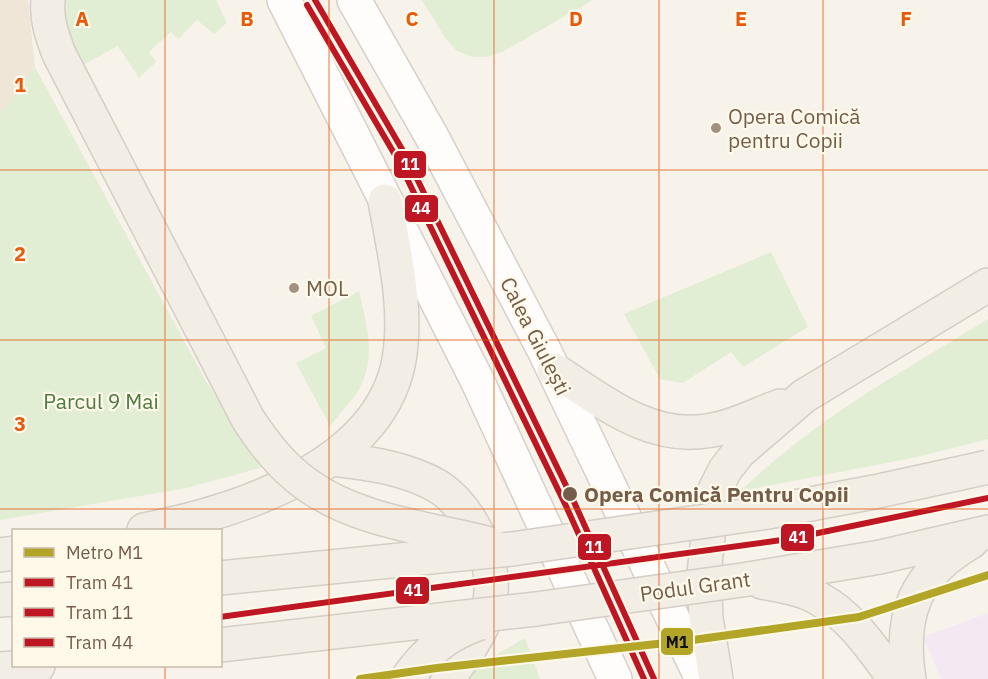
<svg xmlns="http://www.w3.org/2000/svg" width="988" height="679" viewBox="0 0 988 679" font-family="'IBM Plex Sans',sans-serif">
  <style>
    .residential { fill: #f0e6d7 }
    .education { fill: #f4e9f2 }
    .green { fill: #e1eed4 }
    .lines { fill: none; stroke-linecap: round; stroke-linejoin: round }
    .secondary-casing { stroke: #d6d0c8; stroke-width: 36 }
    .primary-casing { stroke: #d5cec6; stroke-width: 36 }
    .secondary { stroke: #fefdfc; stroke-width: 33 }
    .primary { stroke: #f2eee5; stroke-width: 33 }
    .primary-bridge-casing { stroke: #d5cec6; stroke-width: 36; stroke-linecap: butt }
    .primary-bridge { stroke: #f2eee5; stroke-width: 33 }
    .tram-1-casing { stroke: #fff9ea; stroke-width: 10 }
    .tram-2-casing { stroke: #fff9ea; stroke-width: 10 }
    .tram-3-casing { stroke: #fff9ea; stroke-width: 10 }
    .tram-1 { stroke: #be1622; stroke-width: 6 }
    .tram-2 { stroke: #be1622; stroke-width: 6 }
    .tram-3 { stroke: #be1622; stroke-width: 6 }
    .metro-1-casing { stroke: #fff9ea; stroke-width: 12 }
    .metro-1 { stroke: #b3a528; stroke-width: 8 }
    .grid { fill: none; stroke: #e8590c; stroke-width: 1.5; stroke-opacity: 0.55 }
    .poi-dot { fill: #a29181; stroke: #fff9ea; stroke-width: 2 }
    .stop-dot { fill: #755c49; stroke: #fff9ea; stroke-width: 2 }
    .labels { text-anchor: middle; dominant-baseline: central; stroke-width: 4.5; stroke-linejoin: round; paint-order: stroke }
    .poi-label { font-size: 21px; fill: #755c49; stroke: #fff9ea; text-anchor: start }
    .street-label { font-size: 21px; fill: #755c49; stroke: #fff9ea }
    .park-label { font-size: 21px; fill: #4d7b41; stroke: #fff9ea }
    .stop-label { font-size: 21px; font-weight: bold; fill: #755c49; stroke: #fff9ea; text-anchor: start }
    .grid-label { font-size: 20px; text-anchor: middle; font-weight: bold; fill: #e8590c; stroke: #fff9ea; stroke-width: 4.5; stroke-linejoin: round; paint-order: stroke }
    .line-badge { stroke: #fff9ea; stroke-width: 2 }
    .badge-label { font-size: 16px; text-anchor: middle; font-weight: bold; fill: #fff }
    .pale-badge-label { font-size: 16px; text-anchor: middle; font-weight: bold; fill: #111 }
  </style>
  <rect width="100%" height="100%" fill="#f7f3ea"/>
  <path class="residential" d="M0 0H28L35 67 0 114Z"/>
  <path class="education" d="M988 613V679H941L923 637Z"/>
  <path class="green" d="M63 0H216L227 23 214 34 197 20 178 39 171 32 149 52 156 62 139 78 118 46 77 68 65 42Z
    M422 0H593L504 51 488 57H473L457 51 445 38Z
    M35 67 207 383 263 467 187 488 0 520V114Z
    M771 252 808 327 743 367 731 352 683 383 660 379 624 314Z
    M359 291C367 326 378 361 356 394 348 405 338 416 330 426L296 363 326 348 311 316Z
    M988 319V439L917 457 741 491C813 420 902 372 988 319Z
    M525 638 540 679H458L459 677Z"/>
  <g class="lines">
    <g class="secondary-casing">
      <path id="secondary" d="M284 0 477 380 615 679
        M354 0 432 137 544 350 702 679"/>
    </g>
    <g class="primary-casing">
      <path id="primary" d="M48 0C46 19 52 36 59 54
        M554 370C600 399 647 440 706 431 731 428 756 415 780 406
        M333 459C368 463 407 468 439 487 456 498 468 515 477 533 508 593 485 631 447 679
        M144 530C236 512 380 467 399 360 408 307 394 252 385 201
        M0 555 14 553
        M749 579 880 557 988 532
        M762 582C782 586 804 589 821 600 853 618 873 650 895 679
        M0 600 14 599
        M0 669 38 666
        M716 679 706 618 704 574 711 508 715 490 725 470 739 452 804 396 988 285
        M909 679C899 615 914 575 971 542"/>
    </g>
    <use href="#secondary" class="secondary"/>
    <use href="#primary" class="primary"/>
    <g class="primary-bridge-casing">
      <path id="primary-bridge" d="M59 54 248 419C264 444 282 467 306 484 358 522 429 528 490 544
        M220 578 512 549 768 512 874 492 988 467
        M220 645 536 609 749 579
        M407 679C426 651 448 634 480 623"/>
    </g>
    <use href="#primary-bridge" class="primary-bridge"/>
    <g class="tram-1-casing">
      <path id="tram-1" d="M220 617 789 539 988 498"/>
    </g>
    <g class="tram-2-casing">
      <path id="tram-2" d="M315 0 406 156 574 502 654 679"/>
    </g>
    <g class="tram-3-casing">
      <path id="tram-3" d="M307 5 398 160 566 506 644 679"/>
    </g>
    <use href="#tram-1" class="tram-1"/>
    <use href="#tram-2" class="tram-2"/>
    <use href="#tram-3" class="tram-3"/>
    <g class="metro-1-casing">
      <path id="metro-1" d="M360 679 437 668 693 640 859 617 988 575"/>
    </g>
    <use href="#metro-1" class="metro-1"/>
  </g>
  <path class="grid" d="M165 0V530M329 0V679M494 0V679M659 0V679M823 0V679M0 170H988M0 340H988M0 509H988M165 666V679"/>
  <g class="poi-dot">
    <circle cx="716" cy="128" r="6"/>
    <circle cx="294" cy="288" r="6"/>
  </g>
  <circle class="stop-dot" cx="570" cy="494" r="8"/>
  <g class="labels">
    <g class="poi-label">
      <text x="728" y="116">Opera Comică<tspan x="728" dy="24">pentru Copii</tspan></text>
      <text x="306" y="288">MOL</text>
    </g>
    <g class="street-label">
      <text transform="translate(536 336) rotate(63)">Calea Giulești</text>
      <text transform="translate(695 586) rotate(-8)">Podul Grant</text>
    </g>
    <g class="park-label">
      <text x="101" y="401">Parcul 9 Mai</text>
    </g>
    <g class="stop-label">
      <text x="584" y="494">Opera Comică Pentru Copii</text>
    </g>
  </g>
  <g class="grid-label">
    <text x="82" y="26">A</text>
    <text x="247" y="26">B</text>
    <text x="412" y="26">C</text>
    <text x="576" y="26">D</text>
    <text x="741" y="26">E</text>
    <text x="906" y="26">F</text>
    <text x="20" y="92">1</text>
    <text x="20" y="261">2</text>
    <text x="20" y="431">3</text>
  </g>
  <g class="line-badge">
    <rect x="393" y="150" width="34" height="29" rx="6" fill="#be1622"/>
    <rect x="404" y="194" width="35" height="29" rx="6" fill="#be1622"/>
    <rect x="780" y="523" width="35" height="29" rx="6" fill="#be1622"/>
    <rect x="577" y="533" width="35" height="28" rx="6" fill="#be1622"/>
    <rect x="395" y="576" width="35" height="29" rx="6" fill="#be1622"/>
    <rect x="660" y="627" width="34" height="29" rx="6" fill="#b3a528"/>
  </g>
  <g class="badge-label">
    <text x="410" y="170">11</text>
    <text x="421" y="214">44</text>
    <text x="798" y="543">41</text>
    <text x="594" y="553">11</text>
    <text x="413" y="596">41</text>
  </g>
  <g class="pale-badge-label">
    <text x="677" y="648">M1</text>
  </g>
  <rect x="12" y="529" width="210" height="138" fill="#fff9ea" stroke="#c8baaa" stroke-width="1.5"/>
  <rect x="24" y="548" width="30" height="9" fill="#b3a528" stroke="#c8baaa" stroke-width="1.5"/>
  <text x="66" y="559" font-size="18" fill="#755c49">Metro M1</text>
  <rect x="24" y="578" width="30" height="9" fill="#be1622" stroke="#c8baaa" stroke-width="1.5"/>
  <text x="66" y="589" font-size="18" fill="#755c49">Tram 41</text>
  <rect x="24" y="608" width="30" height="9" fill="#be1622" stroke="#c8baaa" stroke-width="1.5"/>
  <text x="66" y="619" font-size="18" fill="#755c49">Tram 11</text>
  <rect x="24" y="638" width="30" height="9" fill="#be1622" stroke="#c8baaa" stroke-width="1.5"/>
  <text x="66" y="649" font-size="18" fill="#755c49">Tram 44</text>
</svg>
